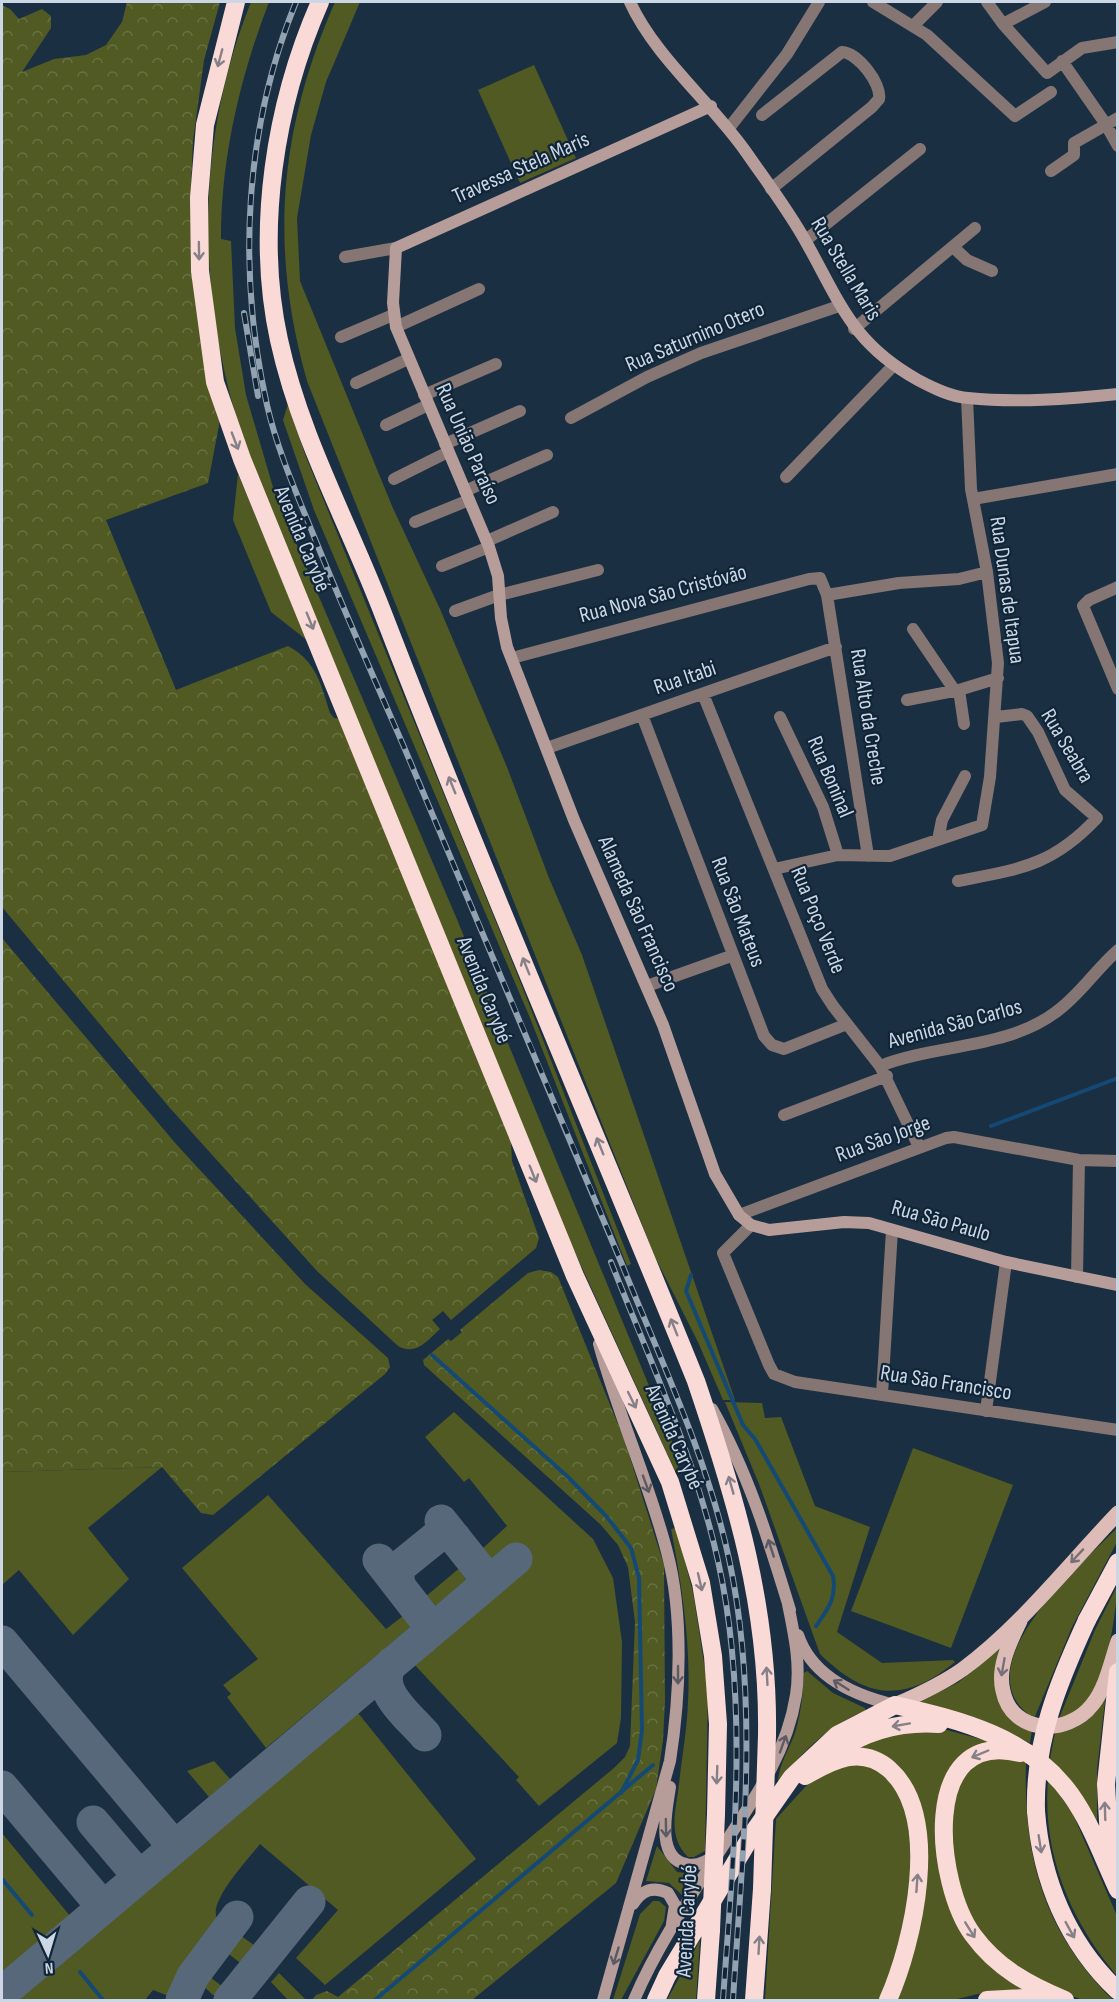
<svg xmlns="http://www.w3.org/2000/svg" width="1119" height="2002" viewBox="0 0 1119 2002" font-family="'Sofia Sans Condensed',sans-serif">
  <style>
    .green { fill: #505a22 }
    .forest { fill: url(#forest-crowns) }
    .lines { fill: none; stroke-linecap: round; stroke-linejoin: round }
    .stream { stroke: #154975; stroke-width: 4 }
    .taxiway { stroke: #57687a; stroke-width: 33 }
    .street { stroke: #857573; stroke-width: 12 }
    .secondary { stroke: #b69d99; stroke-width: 12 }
    .primary { stroke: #ddbcb7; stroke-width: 15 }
    .highway { stroke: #fadad6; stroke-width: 18 }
    .rail-casing { stroke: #93a2b1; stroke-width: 6 }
    .rail { stroke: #112539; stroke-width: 4; stroke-dasharray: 11; stroke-linecap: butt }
    .highway-bridge { stroke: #fadad6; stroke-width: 18 }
    .oneway { stroke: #868088 }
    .oneway2 { stroke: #5b5b64 }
    .oneway3 { stroke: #777078 }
    .labels { text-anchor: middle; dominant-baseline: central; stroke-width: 4.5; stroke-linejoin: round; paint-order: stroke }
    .street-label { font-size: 22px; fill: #cbd7e4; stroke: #112539 }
  </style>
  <defs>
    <pattern id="forest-crowns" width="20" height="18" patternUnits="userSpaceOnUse" patternTransform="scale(1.5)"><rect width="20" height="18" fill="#505a22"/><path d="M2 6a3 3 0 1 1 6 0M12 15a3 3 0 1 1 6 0" fill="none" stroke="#687142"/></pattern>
  </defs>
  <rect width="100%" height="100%" fill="#1b2f43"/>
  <path class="green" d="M251 2H269C240 77 221 158 221 239L231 241 235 328 246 395 275 494 456 917 680 1461 676 1473 568 1237 267 499C256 471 243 442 235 413 196 277 198 134 251 2Z
    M335 2H360L326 82 311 135 297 218 300 281 392 506 440 609 507 767 549 878 582 955 735 1400H723L698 1342 655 1257 307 381C269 246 279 130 335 2Z
    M534 65 576 158 520 183 478 90Z
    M288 404 306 457 516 971 631 1264 627 1266 530 1018 314 510 283 420Z
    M238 474 308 641 271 612 233 520Z
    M725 1402 762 1403 765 1418 781 1417 815 1506 870 1527 837 1632 882 1663 953 1660 955 1662C904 1704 866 1699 820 1654L759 1484Z
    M454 1412 593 1539 613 1578 622 1642 621 1718 617 1743 539 1806 516 1780 519 1777 413 1663 525 1567 507 1546 491 1559 483 1557 482 1549 507 1526 469 1478 464 1482 425 1437Z
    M913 1448 1013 1485 951 1648 851 1611Z
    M162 1467 88 1528 129 1579 73 1635 19 1570 2 1585V1472Z
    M268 1495 386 1629 407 1613H411L416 1619 414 1624 266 1748 227 1697 231 1694 223 1685 258 1659 182 1568Z
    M676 1528 693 1592 708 1689 705 1851 694 1857H688C667 1836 676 1811 679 1784 682 1757 687 1729 688 1702 691 1644 682 1586 671 1529Z
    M1117 1528V1542L1072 1627 1034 1719C959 1668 1079 1567 1117 1528Z
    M462 1566 469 1568 471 1577 435 1606 429 1607 424 1601 425 1597Z
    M1117 1586C1117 1611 1105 1686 1087 1704 1080 1711 1067 1716 1058 1721L1095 1630Z
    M999 1648 1002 1649 996 1686 1032 1730 1030 1743 978 1719 920 1702 959 1682Z
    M807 1671 833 1693 865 1708V1711C828 1725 803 1752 778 1782 779 1764 789 1750 795 1733 801 1713 803 1694 804 1673Z
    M1106 1693 1097 1769V1827L1050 1759 1055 1733C1081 1731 1095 1715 1106 1693Z
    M355 1712 358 1713 476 1859 325 1985 296 1958 338 1910 260 1844C250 1857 208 1901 217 1918 219 1920 222 1922 224 1924L181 1979 174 1998 153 1990 145 2000H13Z
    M939 1728 988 1741 959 1760 945 1887 1027 1989 982 1993 953 2000H895L904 1979 916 1800 854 1751 871 1737Z
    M988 1756 1011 1757 1026 1762C1023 1857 1044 1932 1113 2000H1083L1045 1986 1001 1957 964 1909 948 1824 964 1772Z
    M214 1761 230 1779 209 1797 187 1771Z
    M864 1763 883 1772 904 1800 912 1853 908 1909 882 2000H765L776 1819 805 1787 830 1768Z
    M1048 1779 1072 1812 1117 1916V1976C1070 1920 1042 1854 1048 1779Z
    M2 1833 70 1916 2 1973Z
    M657 1846 677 1872 693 1874 682 1895 669 1883 646 1881Z
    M653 1901H659L666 1907 664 1921 621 2000H613L640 1914Z
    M234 1931 265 1953 248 1969 220 1947Z
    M700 1940 696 2000H667Z
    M202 1971 227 1990 220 1996 213 1995 198 1981Z
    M279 1973 306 2000H288L271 1982Z"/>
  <path class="forest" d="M127 2H220L204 60 193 141 191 184 220 420 208 483 106 520 176 690 288 646C316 661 321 684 330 713L334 718 343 719 511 1142 512 1161 539 1238 536 1248 451 1320 443 1311 432 1320 440 1329C427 1341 416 1356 398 1346L317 1271 169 1107 2 907V5L10 9 19 19 42 9 51 16V28L22 72 54 59 86 55 106 45 122 22Z
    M2 938 176 1144 305 1284 388 1358 390 1367 385 1374 213 1515 201 1513 162 1467 2 1472Z
    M539 1270 551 1272 558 1277 624 1439 664 1565 665 1701 663 1740 656 1789 616 1883 472 2000H312L316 1995 327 1991 338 1997 614 1768 625 1757 630 1746 635 1622 628 1567 618 1545 600 1524 424 1365 423 1360 448 1339 451 1341 462 1332 460 1330 528 1273Z"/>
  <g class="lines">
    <path class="stream" d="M991 1126 1118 1078
      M691 1275 686 1291 743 1425 755 1439 833 1576C837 1598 828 1609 816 1626
      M432 1355 568 1477 607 1517 631 1548 639 1578 642 1730 638 1760 621 1793
      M2 1879 32 1915
      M80 1972 103 2000
      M375 2000 653 1765"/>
    <path class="taxiway" d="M441 1521 484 1575V1583L478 1591
      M379 1560 427 1622 428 1630 423 1638
      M399 1585 397 1569 439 1535 447 1533 455 1538
      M2 1642 167 1838 169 1845 167 1852
      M392 1663C372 1689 409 1716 425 1735
      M2 1787 97 1900 99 1906 96 1913
      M93 1822 131 1867 134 1875 132 1882
      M2 1993 516 1559
      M182 2000 193 1976 237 1917
      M230 2000 309 1902"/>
    <path class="street" d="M873 2 927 35 1015 116 1051 92
      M987 2 1003 24 1047 73 1082 48 1118 42
      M1003 24 1045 2
      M914 25 937 2
      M1062 61 1105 123 1118 146
      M762 115 842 52C858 53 882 84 879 99L872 107 771 189
      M729 128 787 54 819 2
      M1051 171 1074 155V143L1118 118
      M806 240 920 149
      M953 247 967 260 992 271
      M345 257 396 248
      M396 327 479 289
      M854 329 975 228
      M341 337 393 315
      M356 383 408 359
      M424 395 496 364
      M571 418 647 377 701 353 839 306
      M386 425 428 405
      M445 444 520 411
      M786 477 893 366
      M394 479 448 452
      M465 491 547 455
      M973 499 1118 474
      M415 522 469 500
      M487 541 553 512
      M442 566 489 547
      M1118 587 1089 600 1083 606 1118 689
      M827 595 899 583 959 579 987 572
      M455 611 499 595 598 570
      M913 629 955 691
      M512 658 809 579 820 578 827 595 868 856
      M959 690 964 724
      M703 694 822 989 833 1006 880 1066 919 1147
      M907 700 959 690 998 678
      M642 715 764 1036 772 1045 784 1049 847 1024
      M780 717 823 807 838 855
      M547 748 836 647
      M938 840 942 820 965 776
      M774 869 838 855 890 856 982 825 990 777 998 663 987 572 971 489 967 398
      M958 881C1020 869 1052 866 1097 818L1065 790 1038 732 1027 716 1022 714 996 717
      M647 986 731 956
      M880 1066C936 1044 1007 1049 1056 1012 1080 995 1096 969 1118 950
      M784 1115 887 1076
      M739 1215 946 1138 954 1137 1079 1160 1118 1161
      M751 1225 723 1253 769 1365 774 1374 795 1382 1118 1430
      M1077 1277 1079 1160
      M882 1394 892 1230
      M986 1411 1006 1262"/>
    <path class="secondary" d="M630 2C655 57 711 102 746 152 766 181 789 211 806 242 841 304 852 343 918 380 933 388 951 397 968 398 1017 403 1069 399 1118 394
      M711 106 396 248 393 303 396 327 489 547 498 576 501 618 507 647 574 820 663 1025 715 1174 739 1215 751 1225 769 1230 844 1222 869 1223 1006 1262 1118 1285
      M599 1344C618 1415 649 1482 667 1552 684 1616 680 1697 670 1761L603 2000
      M712 1409C748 1472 769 1541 790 1610
      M798 1635C812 1677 856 1696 895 1705
      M670 1787C667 1808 655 1858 686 1864 697 1867 708 1861 717 1854
      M633 1904C642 1890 653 1886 668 1893L675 1905 672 1924
      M634 2000C657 1946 691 1896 723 1846 755 1798 787 1753 796 1695 801 1664 794 1634 788 1604"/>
    <path class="primary" d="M1020 1621C1010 1642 997 1667 1003 1691 1012 1735 1068 1736 1092 1705 1106 1688 1111 1662 1118 1641
      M895 1705C918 1695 942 1684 963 1669 1020 1627 1069 1564 1118 1513"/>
    <path class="highway" d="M236 2 205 125 199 198 200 271 215 382 242 459 575 1276 670 1482 701 1583 713 1656 718 1724 716 1814
      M320 2C275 104 255 230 279 340 300 437 349 524 384 616 483 873 593 1126 696 1381 736 1499 769 1608 767 1735
      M1087 1620 1118 1562
      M1020 1753C918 1727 936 1885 973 1935 997 1968 1029 1985 1065 2000
      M828 1757C860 1732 899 1721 939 1724
      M805 1776C833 1760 861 1745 889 1769 943 1817 913 1944 888 2000
      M1036 1811C1041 1879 1067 1943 1118 1991
      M1110 1858 1106 1784 1118 1672
      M656 2000 667 1976 755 1830 792 1777 837 1735 895 1705C960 1720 1030 1737 1071 1795 1091 1823 1103 1858 1118 1890
      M706 2000 711 1930
      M754 2000 762 1889
      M987 2000 1023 1998 1043 2000"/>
    <g class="rail-casing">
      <path id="rail" d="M296 2C244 129 237 271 267 405 277 449 296 492 313 534 342 606 373 676 404 747 476 919 550 1090 621 1262 660 1359 707 1456 729 1559 760 1703 742 1855 733 2000
        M244 313 258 396
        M611 1262C650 1361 695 1457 718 1561 750 1704 733 1856 723 2000"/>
    </g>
    <use href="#rail" class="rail"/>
    <path class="highway-bridge" d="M1036 1811C1034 1741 1058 1683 1087 1620
      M762 1889 767 1735
      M711 1930 716 1814"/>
  </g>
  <defs><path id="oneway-shaft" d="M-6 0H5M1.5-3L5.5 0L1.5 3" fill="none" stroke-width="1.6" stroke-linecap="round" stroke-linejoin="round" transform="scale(1.5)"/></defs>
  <g class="oneway">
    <use href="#oneway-shaft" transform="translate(220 58) rotate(105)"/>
    <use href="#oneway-shaft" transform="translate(199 251) rotate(89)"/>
    <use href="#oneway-shaft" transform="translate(235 441) rotate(69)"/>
    <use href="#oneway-shaft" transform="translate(310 621) rotate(68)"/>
    <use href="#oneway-shaft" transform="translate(452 785) rotate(-112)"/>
    <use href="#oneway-shaft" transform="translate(526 966) rotate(-112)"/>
    <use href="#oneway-shaft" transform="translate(600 1146) rotate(-112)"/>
    <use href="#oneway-shaft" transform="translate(533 1174) rotate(68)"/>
    <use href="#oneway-shaft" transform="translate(674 1327) rotate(-112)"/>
    <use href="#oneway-shaft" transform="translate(632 1400) rotate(64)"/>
    <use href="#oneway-shaft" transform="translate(731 1485) rotate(-106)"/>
    <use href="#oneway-shaft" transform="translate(700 1582) rotate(77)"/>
    <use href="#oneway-shaft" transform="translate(767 1676) rotate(-93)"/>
    <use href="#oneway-shaft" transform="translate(901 1725) rotate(170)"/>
    <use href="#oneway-shaft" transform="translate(980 1754) rotate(157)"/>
    <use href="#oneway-shaft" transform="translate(717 1775) rotate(92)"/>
    <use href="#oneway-shaft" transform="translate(1105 1811) rotate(-92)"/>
    <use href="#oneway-shaft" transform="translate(1040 1844) rotate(81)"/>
    <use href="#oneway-shaft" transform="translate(917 1883) rotate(-86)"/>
    <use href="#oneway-shaft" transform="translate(970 1930) rotate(58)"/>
    <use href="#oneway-shaft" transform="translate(1070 1930) rotate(61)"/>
    <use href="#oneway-shaft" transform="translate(759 1945) rotate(-87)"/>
  </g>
  <g class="oneway2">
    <use href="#oneway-shaft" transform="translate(646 1484) rotate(70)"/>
    <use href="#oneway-shaft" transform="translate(771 1548) rotate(-108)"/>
    <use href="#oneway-shaft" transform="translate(678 1675) rotate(90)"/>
    <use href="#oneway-shaft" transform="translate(841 1685) rotate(-148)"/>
    <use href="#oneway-shaft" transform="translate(783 1744) rotate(-70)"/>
    <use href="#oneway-shaft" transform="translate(666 1828) rotate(89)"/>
    <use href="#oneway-shaft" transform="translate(616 1956) rotate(107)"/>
  </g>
  <g class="oneway3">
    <use href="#oneway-shaft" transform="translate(1077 1556) rotate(133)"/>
    <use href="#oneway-shaft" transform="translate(1003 1667) rotate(100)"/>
  </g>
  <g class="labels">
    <g class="street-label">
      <text transform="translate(521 168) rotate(-24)">Travessa Stela Maris</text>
      <text transform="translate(846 269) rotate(59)">Rua Stella Maris</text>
      <text transform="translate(695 337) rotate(-23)">Rua Saturnino Otero</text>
      <text transform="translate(468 444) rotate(66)">Rua União Paraíso</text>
      <text transform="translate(302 539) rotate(67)">Avenida Carybé</text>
      <text transform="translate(1007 590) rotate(82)">Rua Dunas de Itapua</text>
      <text transform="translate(663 594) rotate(-15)">Rua Nova São Cristóvão</text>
      <text transform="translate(685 678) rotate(-19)">Rua Itabi</text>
      <text transform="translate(868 717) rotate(81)">Rua Alto da Creche</text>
      <text transform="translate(1067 746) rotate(59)">Rua Seabra</text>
      <text transform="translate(830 777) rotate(67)">Rua Boninal</text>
      <text transform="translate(738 912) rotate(69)">Rua São Mateus</text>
      <text transform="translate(638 914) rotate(66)">Alameda São Francisco</text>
      <text transform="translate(818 920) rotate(68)">Rua Poço Verde</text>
      <text transform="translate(484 990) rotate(68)">Avenida Carybé</text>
      <text transform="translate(955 1024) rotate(-15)">Avenida São Carlos</text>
      <text transform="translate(883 1139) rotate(-20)">Rua São Jorge</text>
      <text transform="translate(941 1221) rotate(16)">Rua São Paulo</text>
      <text transform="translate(946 1383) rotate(9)">Rua São Francisco</text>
      <text transform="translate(674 1437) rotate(66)">Avenida Carybé</text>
      <text transform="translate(687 1921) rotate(-87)">Avenida Carybé</text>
    </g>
  </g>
  <rect width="1119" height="2002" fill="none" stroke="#cbd7e4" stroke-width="6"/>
  <g transform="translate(48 1954) rotate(176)" stroke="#112539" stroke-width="4.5" paint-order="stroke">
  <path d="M0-4.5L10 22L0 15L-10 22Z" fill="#cbd7e4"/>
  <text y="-9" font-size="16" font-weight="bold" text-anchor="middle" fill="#cbd7e4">N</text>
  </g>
</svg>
